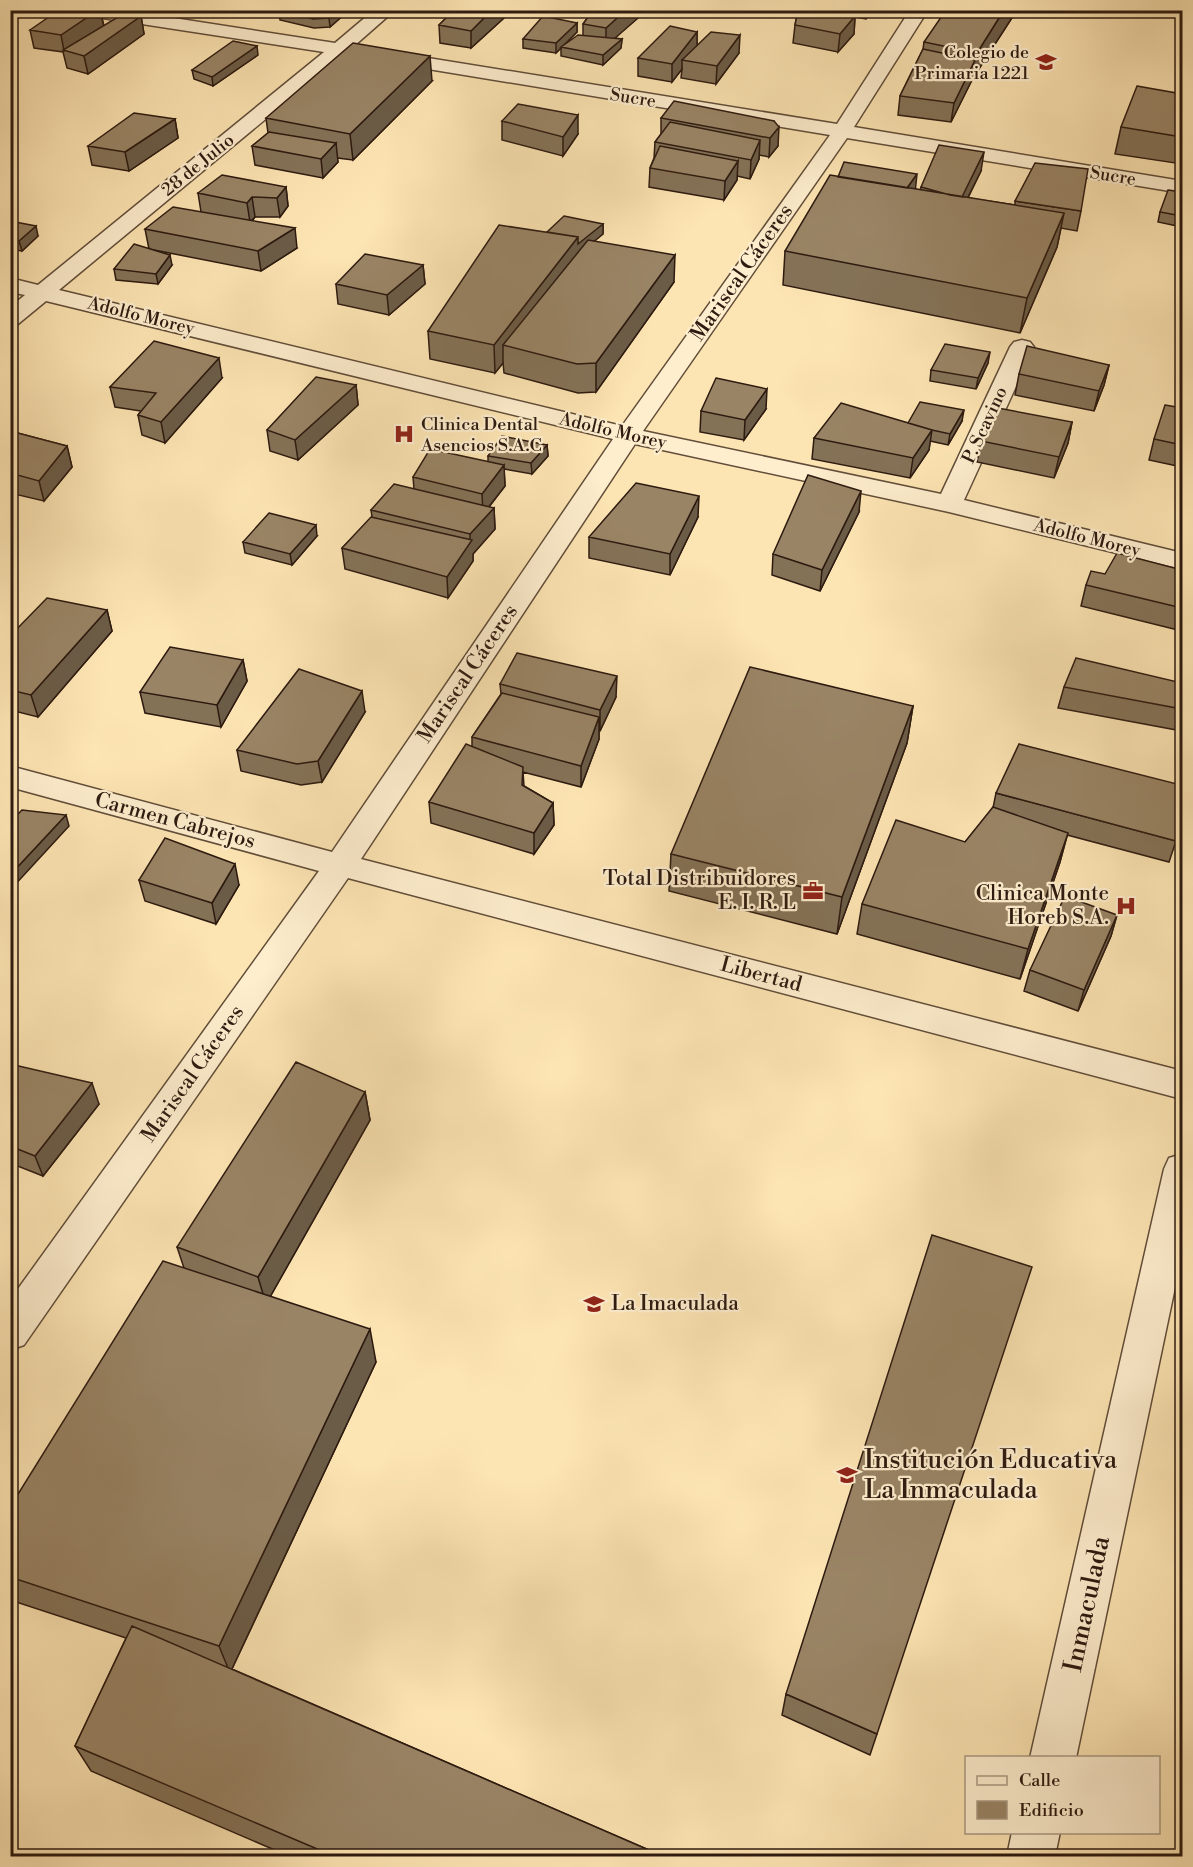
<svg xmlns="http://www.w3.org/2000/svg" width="1193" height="1867" viewBox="0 0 1193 1867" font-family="'Libre Bodoni',serif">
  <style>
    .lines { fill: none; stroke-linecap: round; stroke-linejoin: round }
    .minor-casing { stroke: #614d39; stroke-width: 3 }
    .minor { fill: #feeece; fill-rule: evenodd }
    .wall { fill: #847257; stroke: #2d1a10; stroke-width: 1.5 }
    .shaded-wall { fill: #6b5c47; stroke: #2d1a10; stroke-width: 1.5 }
    .building { fill: #998465; stroke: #2d1a10; stroke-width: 1.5 }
    .labels { text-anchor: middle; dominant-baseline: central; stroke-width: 4.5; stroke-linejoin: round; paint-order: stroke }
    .far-poi-label { font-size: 18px; fill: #2d1a10; stroke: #feeece; text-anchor: end }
    .far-street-label { font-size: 18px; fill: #2d1a10; stroke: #feeece }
    .street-label { font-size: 21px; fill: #2d1a10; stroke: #feeece }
    .poi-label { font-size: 21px; fill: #2d1a10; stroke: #feeece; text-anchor: end }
    .near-poi-label { font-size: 26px; fill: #2d1a10; stroke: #feeece; text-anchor: start }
    .near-street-label { font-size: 26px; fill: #2d1a10; stroke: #feeece }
  </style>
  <rect width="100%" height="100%" fill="#fde5b3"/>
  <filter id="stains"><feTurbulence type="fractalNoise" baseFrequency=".00333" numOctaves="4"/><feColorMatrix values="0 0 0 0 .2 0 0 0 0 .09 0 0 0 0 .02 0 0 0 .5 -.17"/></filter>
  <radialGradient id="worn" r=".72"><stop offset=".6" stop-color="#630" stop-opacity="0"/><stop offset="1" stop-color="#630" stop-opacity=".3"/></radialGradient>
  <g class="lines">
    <g class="minor-casing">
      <path id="minor" d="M74 10H122L335 43 374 10H395L354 46 837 124 910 10H928L854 127 1182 181V193L847 138 643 431 941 494 1010 347 1014 342 1022 340 1030 342 1034 347 964 500 1182 553V569L949 512 635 444 361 859 1182 1071V1099L348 878 24 1345 10 1350V1300L319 871 10 787V766L332 852 613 439 46 301 18 324 10 326V307L25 295 10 292V278L38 285 324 52 83 15ZM343 55 830 135 622 426 59 290Z
        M1182 1154V1254L1076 1758H1030L1164 1169 1169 1158Z
        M1012 1832H1060L1055 1856H1007Z"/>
    </g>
    <use href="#minor" class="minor"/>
  </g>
  <path class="wall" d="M100 10 104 26 141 16 144 34 88 74 67 68 63 52 34 48 30 30Z
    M279 10H346V13L330 27 314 28 280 20Z
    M454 10H503L504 18 471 48 440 43 439 25Z
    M593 10H638V18L614 38 622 39 621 48 603 65 561 56V48L556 53 523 48V39L577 23V32L564 45 583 36V24Z
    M798 10H872L866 19 855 17 854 34 838 52 793 43 795 25Z
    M1017 10 973 78 951 122 898 115 900 96 923 49 924 42Z
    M697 32V45L739 53 716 84 681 78 682 69 672 82 638 76V58Z
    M258 55 213 86 194 79 192 70Z
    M432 81 353 160 337 158 338 162 323 178 255 165 252 146 268 133 266 118Z
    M1182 94V164L1115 154 1121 127Z
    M661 118 774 121 778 146 769 157 759 155V159L750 179 737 176V180L724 200 649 187 650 168 654 158 655 142 661 134Z
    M175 119 178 138 129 171 92 165 88 146Z
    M502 121 578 134 563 156 502 140Z
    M981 171 968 198 1015 205V201L1081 211 1077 231 1061 228 1057 247 1020 333 783 285 785 251 915 189 920 190 921 187Z
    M286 187 288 206 280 217H255L252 221 297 248 261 271 149 249 145 229 201 212 198 193Z
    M1182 192V227L1158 222 1160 212Z
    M10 221 38 236 22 251 10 249Z
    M603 224V234L594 241 674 282 596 392 578 393 504 373 503 363 495 373 430 359 428 331 547 232Z
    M172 265 158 284 116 280 114 269Z
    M423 265 425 284 389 315 338 304 336 284Z
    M988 363 976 389 930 381 931 370Z
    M1109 365 1104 385 1094 411 1015 395 1019 374Z
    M222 378 165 443 142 435 138 415 141 411 115 407 110 387Z
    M356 385 358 405 298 460 270 451 267 430Z
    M1182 408V467L1149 460 1154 439Z
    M766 409 744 440 700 432 701 411Z
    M962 421 948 445 930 441 929 450 910 478 812 459 814 438 908 423Z
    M1072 422 1068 443 1054 478 977 462 981 441Z
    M10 431 67 446 72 467 44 501 10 493Z
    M547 445 548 456 532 474 504 469 505 486 489 507 494 508 495 529 473 554V561L448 598 345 569 342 548 372 517 371 510 414 489 413 477 488 462V456Z
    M859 512 820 591 772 575 773 554Z
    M698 517 670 575 589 558V537Z
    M317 536 292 565 245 553 243 542Z
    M1182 570V631L1081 606 1086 585Z
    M107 610 112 631 38 717 10 710V636Z
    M243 660 247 681 221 727 145 713 140 692Z
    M1182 683V731L1058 708 1064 687Z
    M500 684 616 697 600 731H599V739L581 787 523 772 524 786 553 803 554 825 534 854 431 823 429 802 472 746V737L501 694Z
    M913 706 907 743 837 934 669 891 671 854Z
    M365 712 322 782 301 785 241 771 237 750Z
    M996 793 1176 841 1169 862 1067 835 1060 862 1020 979 857 934 862 904 965 842 993 808Z
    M139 880 239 885 216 924 145 901Z
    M1117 915 1111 936 1078 1011 1024 991 1030 970Z
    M10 1064 99 1104 43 1176 10 1163Z
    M365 1092 370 1120 270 1297 376 1362 232 1669 665 1857H291L91 1771 75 1746 126 1638 10 1600V1507L184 1268 177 1247Z
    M786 1694 877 1734 870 1755 782 1715Z"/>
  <path class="shaded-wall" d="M98 10H100L104 27 64 51 61 35Z
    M337 10H346V13L330 27 329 18Z
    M492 10H503L504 18 471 48V31Z
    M626 10H638V18L606 46V28Z
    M867 10H872L866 19Z
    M1004 10H1017L973 78 951 122 954 103 975 60 977 53Z
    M141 16 144 34 88 74 84 56Z
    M855 16 854 34 838 52 840 34Z
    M577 23V32L556 53V43Z
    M697 32V50L682 60V69L672 82V64Z
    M740 35 739 53 716 84 717 66Z
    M622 39 621 48 603 65V55Z
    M257 46 258 55 213 86 212 77Z
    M430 56 432 81 353 160 350 134Z
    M578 115V134L563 156V137Z
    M175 119 178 138 129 171 125 152Z
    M779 127 778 146 769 157 770 138Z
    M760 140 759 159 750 179 751 160Z
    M336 143 338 162 323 178 321 159Z
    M984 152 981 171 958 217 961 198Z
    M738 161 737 180 724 200 725 181Z
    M917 174 915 193 901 197Z
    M286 187 288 206 280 217 277 198Z
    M252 197 255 217 250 222 247 203Z
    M1064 213 1057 247 1020 333 1027 298Z
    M603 224V234L578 255 503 345V363L495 373 494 345 578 237Z
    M36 226 38 236 22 251 19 241Z
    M295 228 297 248 261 271 258 251Z
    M170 255 172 265 158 284 156 274Z
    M675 255 674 282 596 392V363Z
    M423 265 425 284 389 315 387 295Z
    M990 352 988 363 976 389 978 378Z
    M219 358 222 378 165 443 161 422Z
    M1109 365 1104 385 1094 411 1099 391Z
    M356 385 358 405 298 460 295 440Z
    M767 389 766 409 744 440 745 420Z
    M964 410 962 421 948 445 950 434Z
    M1072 422 1068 443 1054 478 1059 457Z
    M932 430 929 450 910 478 913 458Z
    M547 445 548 456 532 474 531 463Z
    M67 446 72 467 44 501 39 481Z
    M504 465 505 486 483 514 482 494Z
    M861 491 859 512 820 591 822 570Z
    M699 496 698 517 670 575V554Z
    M494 508 495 529 473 554V561L448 598 447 577 470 542V534Z
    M316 525 317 536 292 565 290 554Z
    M107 610 112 631 38 717 31 695Z
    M243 660 247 681 221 727 217 705Z
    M617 676 616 697 600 731V710Z
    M362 691 365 712 322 782 318 761Z
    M913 706 907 743 837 934 842 897Z
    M599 717V739L581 787V766Z
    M553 803 554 825 534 854V833Z
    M66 815 69 826 12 888 10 884V875Z
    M1068 833 1060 862 1020 979 1028 949Z
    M235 864 239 885 216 924 212 903Z
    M1117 915 1111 936 1078 1011 1084 990Z
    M92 1083 99 1104 43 1176 35 1156Z
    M365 1092 370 1120 266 1304 258 1277Z
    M370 1329 376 1362 230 1673 219 1646Z"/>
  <path class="building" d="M59 10H98L61 35 30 30Z
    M280 10H337L329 18 313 19Z
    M454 10H492L471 31 439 25Z
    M593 10H626L606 28 583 24Z
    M798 10H821L855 16 840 34 795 25Z
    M946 10H1004L977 53 924 42Z
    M123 14 141 16 84 56 63 50Z
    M543 16 577 23 556 43 523 39Z
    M670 26 697 32 672 64 638 58Z
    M711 32 740 35 717 66 682 60Z
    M578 35 622 39 603 55 561 47Z
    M233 41 257 46 212 77 192 70Z
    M353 43 430 56 350 134 266 118Z
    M923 49 975 60 954 103 900 96Z
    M1137 86 1182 94V137L1121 127Z
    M674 101 774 121 779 127 770 138 661 118Z
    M518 104 578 115 563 137 502 121Z
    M134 113 175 119 125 152 88 146Z
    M670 122 760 140 751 160 655 142Z
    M269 132 336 143 321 159 252 146Z
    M939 145 984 152 962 197 950 195 921 187Z
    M660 146 738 161 725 181 650 168Z
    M844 162 917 174 907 188 838 177Z
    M1035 163 1088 169 1081 211 1015 201Z
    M222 175 286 187 277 198 252 197 247 203 198 193Z
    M830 175 1064 213 1027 298 785 251Z
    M1168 190 1182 192V216L1160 212Z
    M173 207 295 228 258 251 145 229Z
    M564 216 603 224 578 244V237L547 232Z
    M10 221 36 226 19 241 10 239Z
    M499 225 578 237 494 345 428 331Z
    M588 240 675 255 596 363 577 364 503 345Z
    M134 244 170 255 156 274 114 269Z
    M365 254 423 265 387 295 336 284Z
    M154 341 219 358 161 422 138 415 156 393 110 387Z
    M945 344 990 352 978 378 931 370Z
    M1027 346 1109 365 1099 391 1019 374Z
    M316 377 356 385 295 440 267 430Z
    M716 378 767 389 745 420 701 411Z
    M920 402 964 410 950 434 932 430 908 423Z
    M841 403 932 430 913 458 814 438Z
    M1165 405 1182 408V445L1154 439Z
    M998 408 1072 422 1059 457 981 441Z
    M10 431 67 446 39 481 10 473Z
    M502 436 547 445 531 463 488 456Z
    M430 449 504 465 482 494 413 477Z
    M808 475 861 491 822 570 773 554Z
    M636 483 699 496 670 554 589 537Z
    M394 484 494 508 470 534 371 510Z
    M269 513 316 525 290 554 243 542Z
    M371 517 472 540 447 577 342 548Z
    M1117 553 1182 570V608L1086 585 1091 571 1105 574Z
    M47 598 107 610 31 695 10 690V636Z
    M170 647 243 660 217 705 140 692Z
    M517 653 617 676 600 710 500 684Z
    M1076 658 1182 683V709L1064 687Z
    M750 667 913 706 842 897 671 854Z
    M299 669 362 691 318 761 297 764 237 750Z
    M502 693 599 717 581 766 472 737Z
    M466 744 523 767 522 785 553 803 534 833 429 802Z
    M1019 744 1181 785 1176 841 996 793Z
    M993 807 1068 833 1028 949 862 904 896 820 965 842Z
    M22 810 66 815 10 875V822Z
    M165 838 235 864 212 903 139 880Z
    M1065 896 1117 915 1084 990 1030 970Z
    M296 1062 365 1092 258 1277 177 1247Z
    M10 1064 92 1083 35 1156 10 1146Z
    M932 1235 1032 1267 877 1734 786 1694Z
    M163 1261 370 1329 219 1646 10 1577V1507Z
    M132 1626 665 1857H336L75 1746Z"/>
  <defs>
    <g id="school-bare" transform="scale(1.62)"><path d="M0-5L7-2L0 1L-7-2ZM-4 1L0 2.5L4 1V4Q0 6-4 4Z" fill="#8f2418" stroke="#feeece" stroke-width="2.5" paint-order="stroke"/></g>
    <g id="hospital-bare" transform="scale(1.62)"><path d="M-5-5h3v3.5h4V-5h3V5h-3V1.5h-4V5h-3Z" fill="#8f2418" stroke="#feeece" stroke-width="2.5" paint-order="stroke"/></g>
    <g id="office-bare" transform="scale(1.62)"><path d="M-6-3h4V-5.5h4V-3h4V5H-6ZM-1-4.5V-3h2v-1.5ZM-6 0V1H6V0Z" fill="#8f2418" stroke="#feeece" stroke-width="2.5" paint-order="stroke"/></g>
  </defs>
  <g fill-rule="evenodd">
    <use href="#school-bare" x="1046" y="62"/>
    <use href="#hospital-bare" x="404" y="434"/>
    <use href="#office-bare" x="813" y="891"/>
    <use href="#hospital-bare" x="1126" y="906"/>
    <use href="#school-bare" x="594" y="1304"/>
    <use href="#school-bare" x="847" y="1475"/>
  </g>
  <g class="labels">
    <g class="far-poi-label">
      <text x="1029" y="52">Colegio de<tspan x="1029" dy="21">Primaria 1221</tspan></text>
      <text x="421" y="424" text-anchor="start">Clinica Dental<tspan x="421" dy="21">Asencios S.A.C</tspan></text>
    </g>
    <g class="far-street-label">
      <text transform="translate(633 98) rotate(9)">Sucre</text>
      <text transform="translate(198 165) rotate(-39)">28 de Julio</text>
      <text transform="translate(1113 176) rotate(9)">Sucre</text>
      <text transform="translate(141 316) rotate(14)">Adolfo Morey</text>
      <text transform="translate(985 425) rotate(-65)">P. Scavino</text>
      <text transform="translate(613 431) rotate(13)">Adolfo Morey</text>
      <text transform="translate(1087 538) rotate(14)">Adolfo Morey</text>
    </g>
    <g class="street-label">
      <text transform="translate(742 273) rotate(-55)">Mariscal Cáceres</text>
      <text transform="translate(468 674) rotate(-56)">Mariscal Cáceres</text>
      <text transform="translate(175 821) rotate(15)">Carmen Cabrejos</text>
      <text transform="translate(761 975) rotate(15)">Libertad</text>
      <text transform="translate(193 1074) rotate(-55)">Mariscal Cáceres</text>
    </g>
    <g class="poi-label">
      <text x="796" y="879">Total Distribuidores<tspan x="796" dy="24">E. I. R. L</tspan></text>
      <text x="1109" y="894">Clinica Monte<tspan x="1109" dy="24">Horeb S.A.</tspan></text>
      <text x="611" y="1304" text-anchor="start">La Imaculada</text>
    </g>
    <g class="near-poi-label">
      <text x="864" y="1460">Institución Educativa<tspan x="864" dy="30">La Inmaculada</tspan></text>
    </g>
    <g class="near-street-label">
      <text transform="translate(1087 1604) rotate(-78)">Inmaculada</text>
    </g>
  </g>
  <rect width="1193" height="1867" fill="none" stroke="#fde5b3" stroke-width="36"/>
  <rect x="12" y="12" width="1169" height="1843" fill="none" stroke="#2d1a10" stroke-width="3"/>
  <rect x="18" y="18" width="1157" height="1831" fill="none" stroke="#2d1a10" stroke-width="1.5"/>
  <rect x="965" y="1756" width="195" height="78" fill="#feeece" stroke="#aa9982" stroke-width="1.5"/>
  <rect x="977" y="1776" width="30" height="9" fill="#feeece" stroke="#aa9982" stroke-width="1.5"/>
  <text x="1019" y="1786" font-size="18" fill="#2d1a10">Calle</text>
  <rect x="977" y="1801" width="30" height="18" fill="#998465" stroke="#aa9982" stroke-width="1.5"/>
  <text x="1019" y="1816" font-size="18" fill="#2d1a10">Edificio</text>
  <rect width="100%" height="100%" filter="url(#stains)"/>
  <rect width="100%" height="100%" fill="url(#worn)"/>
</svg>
